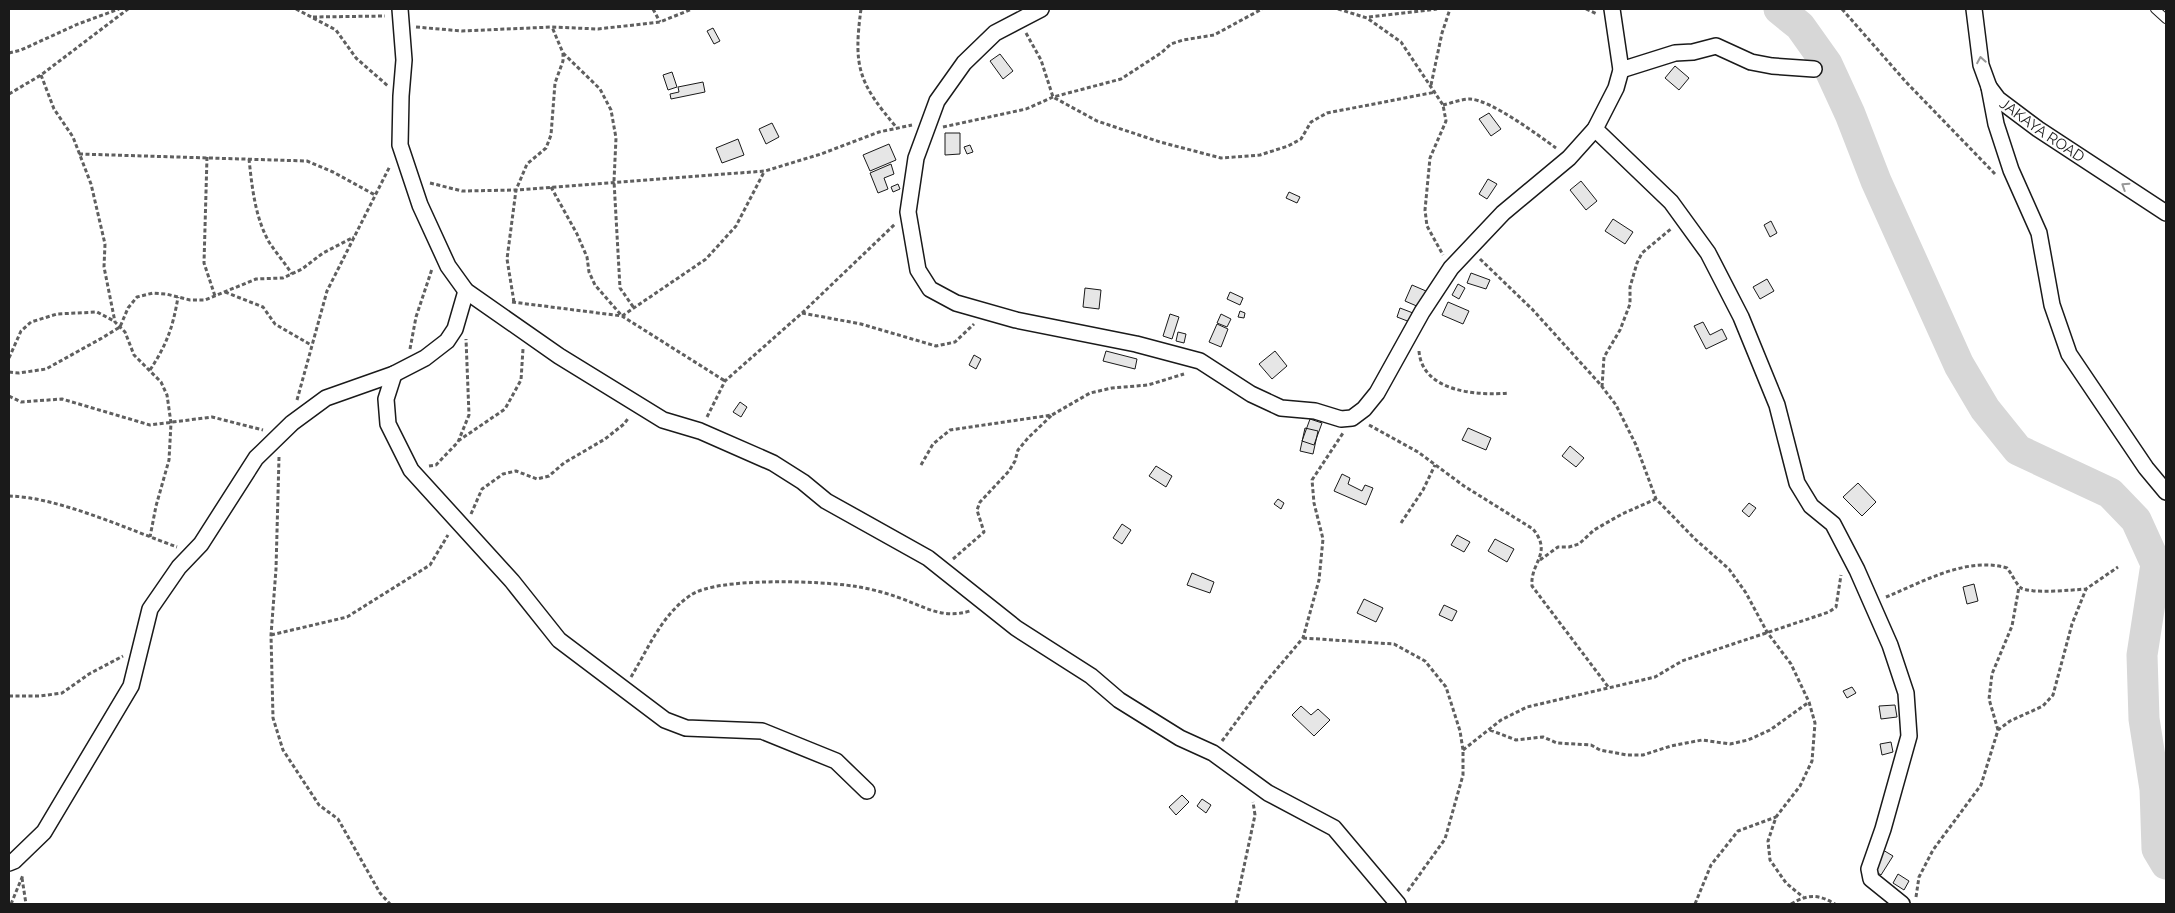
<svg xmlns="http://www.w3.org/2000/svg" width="2175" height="913" viewBox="0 0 2175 913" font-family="Raleway,sans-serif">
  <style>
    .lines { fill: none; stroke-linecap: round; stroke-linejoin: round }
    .river { stroke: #d7d7d7; stroke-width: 31 }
    .building { fill: #e6e6e6; stroke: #1a1a1a }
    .lane-casing { stroke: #1a1a1a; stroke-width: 10 }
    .street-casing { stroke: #1a1a1a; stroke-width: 18 }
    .path { stroke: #5f5f5f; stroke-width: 3; stroke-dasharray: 4 2.5; stroke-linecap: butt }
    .lane { stroke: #fff; stroke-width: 8 }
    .street { stroke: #fff; stroke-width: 15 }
    .oneway { stroke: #989898 }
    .labels { text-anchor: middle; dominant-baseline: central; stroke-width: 4; stroke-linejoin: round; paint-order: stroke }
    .street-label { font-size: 15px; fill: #1a1a1a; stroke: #fff }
  </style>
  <rect width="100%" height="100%" fill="#fff"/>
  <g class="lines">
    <path class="river" d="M1779 9 1800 26 1827 64 1850 114 1876 181 1959 365 1985 409 2018 450 2110 493 2136 520 2156 564 2142 655 2144 719 2155 789 2157 849 2166 864"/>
  </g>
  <path class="building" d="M713 28 720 41 714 44 707 31Z
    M1000 54 1013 71 1003 79 990 61Z
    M1675 66 1689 78 1679 90 1665 78Z
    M672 72 677 87 668 90 663 75Z
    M703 82 705 92 671 99 670 94 679 92 678 87Z
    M1489 113 1501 129 1491 136 1479 119Z
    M772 123 779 137 766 144 759 129Z
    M945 133H960V154L945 155Z
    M738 139 744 155 722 163 716 148Z
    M889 144 896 160 870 171 863 155Z
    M970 145 973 152 967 154 964 147Z
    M891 164 894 174 884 178 888 189 878 193 870 173Z
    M1488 179 1497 184 1487 199 1479 194Z
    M1581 181 1597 201 1586 210 1570 190Z
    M898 184 900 189 893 192 891 187Z
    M1289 192 1300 197 1297 203 1286 198Z
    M1613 219 1633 232 1625 244 1605 231Z
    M1771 221 1777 233 1770 237 1764 225Z
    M1471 273 1490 280 1486 289 1467 283Z
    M1767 279 1774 291 1760 299 1753 287Z
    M1458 284 1465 288 1459 299 1452 295Z
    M1412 285 1426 291 1419 307 1405 301Z
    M1085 288 1101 290 1099 309 1083 307Z
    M1230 292 1243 298 1240 305 1227 299Z
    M1448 302 1469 311 1463 324 1442 315Z
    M1400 308 1413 313 1410 322 1397 317Z
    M1240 311 1245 313 1244 318 1238 317Z
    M1170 314 1179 317 1172 339 1163 336Z
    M1221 314 1231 319 1227 327 1217 323Z
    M1703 322 1710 335 1722 329 1727 339 1706 349 1694 326Z
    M1217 324 1228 329 1221 347 1209 342Z
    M1178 332 1186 334 1184 343 1176 341Z
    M1106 351 1137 359 1135 369 1103 361Z
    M1275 351 1287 366 1272 379 1259 364Z
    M974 355 981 359 976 369 969 365Z
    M740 402 747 407 741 417 733 412Z
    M1310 419 1322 423 1314 445 1302 441Z
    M1305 428 1318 431 1313 454 1300 451Z
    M1468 428 1491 438 1486 450 1462 440Z
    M1570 446 1584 458 1576 467 1562 456Z
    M1156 466 1172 476 1166 487 1149 476Z
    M1342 474 1350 478 1348 484 1362 491 1365 485 1373 488 1366 505 1334 491Z
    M1858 483 1876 502 1862 516 1843 497Z
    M1278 499 1284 503 1281 509 1274 504Z
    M1749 503 1756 508 1749 517 1742 511Z
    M1122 524 1131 530 1122 544 1113 538Z
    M1457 535 1470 542 1464 552 1451 545Z
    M1495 539 1514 549 1507 562 1488 551Z
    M1192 573 1214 582 1210 593 1187 585Z
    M1974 584 1978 601 1967 604 1963 587Z
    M1364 599 1383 608 1376 622 1357 613Z
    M1444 605 1457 611 1452 621 1439 615Z
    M1852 687 1856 693 1847 698 1843 691Z
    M1895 705 1897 717 1881 719 1879 706Z
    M1301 706 1311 715 1318 709 1330 720 1314 736 1292 715Z
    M1891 742 1893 752 1882 755 1880 744Z
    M1182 795 1189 802 1176 815 1169 807Z
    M1202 799 1211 805 1206 813 1197 806Z
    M1883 850 1893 856 1881 875 1872 869Z
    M1898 874 1909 881 1904 890 1893 883Z"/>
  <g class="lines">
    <g class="lane-casing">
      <path id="lane" d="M2155 9 2166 19"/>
    </g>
    <g class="street-casing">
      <g id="street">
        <path d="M400 9 404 60 401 96 400 145 420 205 448 266 466 291 559 356 663 420 700 431 773 463 803 482 826 501 928 558 1016 628 1091 676 1119 700 1180 738 1213 753 1268 793 1334 828 1398 904"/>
        <path d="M1041 9 995 33 964 63 937 101 916 158 908 212 918 270 930 289 956 303 1016 320 1136 344 1200 361 1251 394 1281 408 1315 411 1341 419 1352 418 1364 409 1377 393 1422 312 1451 268 1503 213 1569 158 1595 129 1616 88 1621 70 1612 9"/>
        <path id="s1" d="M1974 9 1981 65 1989 87 1998 99 2038 129 2166 213"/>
        <path d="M1621 70 1675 53 1693 52 1716 46 1751 62 1772 66 1814 69"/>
        <path d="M1989 87 1996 124 2011 170 2039 233 2052 305 2069 354 2146 468 2166 492"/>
        <path d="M1595 129 1671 202 1708 253 1741 317 1777 405 1797 483 1811 506 1833 524 1857 570 1890 645 1906 693 1909 736 1883 829 1869 869 1871 879 1902 904"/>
        <path d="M394 374 386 399 388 424 411 470 512 581 559 640 665 720 686 728 762 731 836 761 867 791"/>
        <path d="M9 863 14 861 44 832 131 686 150 609 179 567 201 544 256 458 292 423 326 398 394 374 425 358 447 341 455 329 466 291"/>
      </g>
    </g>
    <path class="path" d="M296 9 336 30 356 58 388 86
      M653 9 660 22
      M861 9C853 68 859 83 897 128
      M1338 9 1367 18 1401 42 1443 105 1446 121 1430 158 1425 210 1427 226 1443 255
      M1586 9 1597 14
      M1842 9 1906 82 1996 175
      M313 17 385 16
      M1369 17 1437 9
      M416 27 462 31 552 27 598 29 660 22 692 9
      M1026 33 1041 60 1053 97 1097 121 1160 142 1221 158 1260 155 1288 146 1301 139 1311 122 1327 113 1436 92
      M9 53 21 50 78 24 119 9
      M563 53 600 89 611 110 616 138 614 181 620 288 634 308
      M41 75 54 109 73 137 91 184 105 244 104 267 115 322 125 332 134 355 161 382 167 395 171 423 169 460 156 506 150 537
      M1431 85 1442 33 1450 9
      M9 94 41 75 128 9
      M1443 105C1452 103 1461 99 1470 99 1491 100 1538 135 1556 148
      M943 127 1026 109 1053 97 1121 79 1161 53 1171 44 1183 40 1214 35 1262 9
      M79 154 307 161 333 172 375 195
      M207 157 204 263 215 296
      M249 159C252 187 255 217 269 242 276 253 285 263 292 274
      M430 183 462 191 516 190 765 171 821 154 879 132 912 125
      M551 187 577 234 587 257 589 272 595 285 622 316 706 259 736 226 764 172
      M1480 259 1532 309 1600 384 1616 405 1636 445 1656 499 1695 539 1729 569 1746 593 1767 632 1791 664 1809 702 1815 723 1812 761 1800 786 1776 817 1768 841 1770 860 1786 883 1803 897
      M225 292 263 307 275 324 311 345
      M512 302 622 316 725 381
      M514 302 507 259 516 190 527 164 546 148 551 135 555 83 563 61V53L552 27
      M802 313 861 324 936 346 955 342 974 324
      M410 349 416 317 432 269
      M1419 351C1422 392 1478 396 1509 393
      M9 358 21 331 31 322 57 314 97 312 114 321
      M150 370C167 344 173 327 178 297
      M9 372 19 373 46 369 102 338 120 327 128 308 137 297 153 293 166 294 190 300H205L256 279 283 278 302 269 323 253 354 237
      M1602 387 1604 357 1620 330 1630 304V287L1637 263 1642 253 1672 228
      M9 396 21 402 62 399 150 425 212 417 263 430
      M297 400 327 291 390 166
      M707 417 725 381 802 313 895 224
      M1369 425 1418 452 1464 486 1533 529C1553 554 1530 562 1532 586L1609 688
      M458 441 505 409 521 380 523 349
      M279 457 276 569 271 635 273 718 283 750 319 805 338 819 380 893 390 904
      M921 465 933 444 950 430 1052 415 1090 393 1112 388 1148 385 1184 374
      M429 466 436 465 458 442 469 415 466 339
      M9 496C58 497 130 530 177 547
      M471 514 482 489 503 474 516 471 537 479 549 476 564 463 605 439 624 424 629 417
      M1401 523 1423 490 1435 465
      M953 559 984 532 977 510 980 502 1009 471 1015 461 1018 450 1028 438 1052 415
      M1540 560 1558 547H1569L1579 544 1594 530 1622 514 1656 499
      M1886 597C1923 582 1967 556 2007 568 2012 574 2016 584 2021 588 2032 594 2072 590 2086 589
      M271 635 347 617 430 565 448 535
      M1303 638 1394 644 1425 661 1446 687 1460 731 1463 750V775L1445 839 1407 892
      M631 677C648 649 662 614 691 595 717 577 820 581 853 586 867 588 883 592 897 597 922 605 941 620 970 611
      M9 696H40L62 693 89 674 123 656
      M1490 730 1516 740 1543 737 1557 743 1591 745 1600 750 1627 755H1643L1671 746 1702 740 1730 744 1748 740 1770 730 1809 702
      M1998 730 1989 699 1992 674 2012 626 2019 587
      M1222 741 1265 683 1303 638 1319 580 1323 539 1314 503 1312 480 1343 433
      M1463 750 1501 720 1527 707 1655 677 1682 661 1829 612 1836 607 1841 575
      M22 878 26 904
      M1916 897 1919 877 1933 850 1981 785 1998 730 2010 721 2043 706 2053 695 2072 624 2086 589 2118 567
      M11 904 23 875
      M1236 904 1255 815 1253 802
      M1695 904 1711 865 1738 831 1776 817
      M1791 904C1808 894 1818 894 1835 904"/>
    <use href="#lane" class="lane"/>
    <use href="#street" class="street"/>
  </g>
  <defs><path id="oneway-chevron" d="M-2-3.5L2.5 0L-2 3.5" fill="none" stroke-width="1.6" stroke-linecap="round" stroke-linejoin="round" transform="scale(1.25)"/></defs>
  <g class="oneway">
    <use href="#oneway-chevron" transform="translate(1981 60) rotate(-100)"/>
    <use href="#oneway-chevron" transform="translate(2125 186) rotate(-147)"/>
  </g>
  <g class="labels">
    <g class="street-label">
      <text stroke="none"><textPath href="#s1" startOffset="149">JAKAYA ROAD</textPath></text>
    </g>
  </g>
  <rect width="2175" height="913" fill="none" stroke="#1a1a1a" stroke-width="20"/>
</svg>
